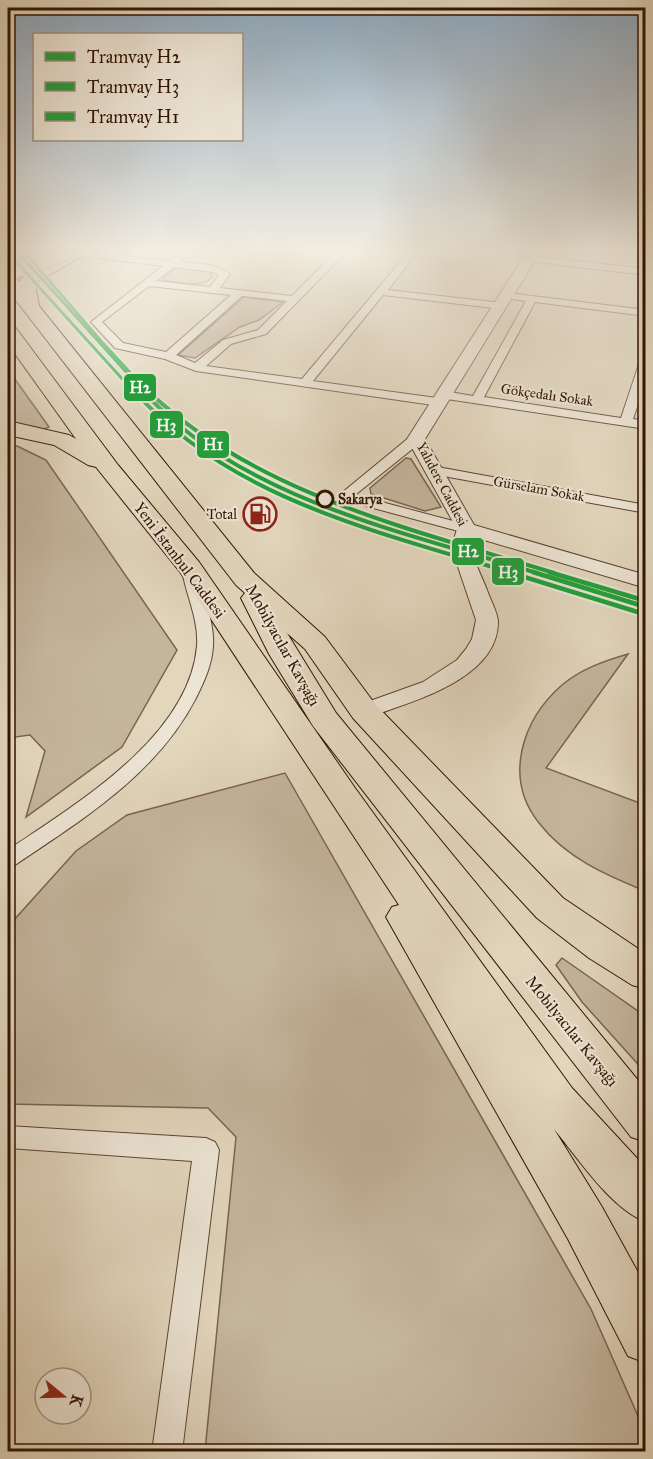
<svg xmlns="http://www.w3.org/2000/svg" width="653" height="1459" viewBox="0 0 653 1459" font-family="'IM FELL Great Primer',serif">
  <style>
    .green { fill: #c4b59d; stroke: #7a644e; stroke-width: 1.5 }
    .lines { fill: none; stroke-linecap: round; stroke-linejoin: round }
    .minor-casing { stroke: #5d442f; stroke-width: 2 }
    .tertiary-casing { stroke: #5d442f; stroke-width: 2 }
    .trunk-casing { stroke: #311400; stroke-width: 2 }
    .minor { fill: #ece4d4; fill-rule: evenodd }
    .tertiary { fill: #ece4d4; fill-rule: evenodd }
    .trunk { fill: #e2d6bd; fill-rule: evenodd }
    .secondary-bridge-casing { stroke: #311400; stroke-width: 17; stroke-linecap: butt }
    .secondary-bridge { stroke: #ece4d4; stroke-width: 16 }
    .tram-1-far2-casing { stroke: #ece4d4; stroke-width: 6 }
    .tram-1-far1-casing { stroke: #ece4d4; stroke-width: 8 }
    .tram-1-casing { stroke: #ece4d4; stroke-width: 9 }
    .tram-2-far2-casing { stroke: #ece4d4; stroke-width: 6 }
    .tram-2-far1-casing { stroke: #ece4d4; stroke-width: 8 }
    .tram-2-casing { stroke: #ece4d4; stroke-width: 9 }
    .tram-3-far2-casing { stroke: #ece4d4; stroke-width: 6 }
    .tram-3-far1-casing { stroke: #ece4d4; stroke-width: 8 }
    .tram-3-casing { stroke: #ece4d4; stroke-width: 9 }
    .tram-1-far2 { stroke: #22a03c; stroke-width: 3 }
    .tram-1-far1 { stroke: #22a03c; stroke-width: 4 }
    .tram-1 { stroke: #22a03c; stroke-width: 4.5 }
    .tram-2-far2 { stroke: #22a03c; stroke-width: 3 }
    .tram-2-far1 { stroke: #22a03c; stroke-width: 4 }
    .tram-2 { stroke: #22a03c; stroke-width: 4.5 }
    .tram-3-far2 { stroke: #22a03c; stroke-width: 3 }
    .tram-3-far1 { stroke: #22a03c; stroke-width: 4 }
    .tram-3 { stroke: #22a03c; stroke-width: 4.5 }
    .stop-dot { fill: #ece4d4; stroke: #311400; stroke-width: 3 }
    .labels { text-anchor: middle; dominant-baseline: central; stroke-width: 4.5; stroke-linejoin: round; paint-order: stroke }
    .far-street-label { font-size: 14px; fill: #311400; stroke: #ece4d4 }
    .far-stop-label { font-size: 14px; font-weight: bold; fill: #311400; stroke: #ece4d4; text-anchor: start }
    .far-poi-label { font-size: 14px; fill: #311400; stroke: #ece4d4; text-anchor: end }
    .street-label { font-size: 16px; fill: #311400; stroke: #ece4d4 }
    .line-badge { stroke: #ece4d4; stroke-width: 2 }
    .badge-label { font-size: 16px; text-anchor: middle; font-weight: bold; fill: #fff }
  </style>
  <rect width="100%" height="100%" fill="#e2d6bd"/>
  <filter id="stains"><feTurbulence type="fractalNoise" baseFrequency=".00333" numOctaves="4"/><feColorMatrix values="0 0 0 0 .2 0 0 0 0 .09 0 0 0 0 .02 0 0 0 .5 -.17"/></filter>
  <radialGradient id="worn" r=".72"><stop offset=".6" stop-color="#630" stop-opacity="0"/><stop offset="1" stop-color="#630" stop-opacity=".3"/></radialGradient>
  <path class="green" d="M178 267 211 271 212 278C199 289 179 283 163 280L166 275Z
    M244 297 283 302 259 320 240 327 195 358 178 355Z
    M12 375 49 427 44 429 8 422V377Z
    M8 444 17 446 46 460 177 650 122 747 26 817 45 751 30 735 8 738Z
    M406 458 411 459 441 507 425 511 371 494 370 488Z
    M628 654 546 768 645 805V891C606 875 566 858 539 823 503 778 522 720 562 685 581 669 604 661 628 654Z
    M285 773 591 1309 645 1432V1451H205L236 1137 208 1108 8 1104V923L13 921 76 851 127 815Z
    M562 958 645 1016V1072L582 1002 556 965Z"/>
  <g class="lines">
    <g class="minor-casing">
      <path id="minor" d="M184 249H195L180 262C197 264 217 263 230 274L220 288 292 296 333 255 315 249H337L345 253 266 334 231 344 206 366 302 379 411 249H420L388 290 502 303 507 306 502 309 383 295 313 381 444 399 446 402 440 406 196 371 165 359 115 348 91 322 163 266 83 256 78 253 80 251 170 261ZM174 267 213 272 219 275 210 287 156 281ZM149 286 231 295 166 352 123 343 102 322ZM242 296 287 301 258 330 223 340 195 363 176 355Z
        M530 256 646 269V275L527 261V257Z
        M508 293 646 310V316L535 302 484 397 621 418 640 361 646 358V381L633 419 646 421V429L440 398V392L444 391 473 396 526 301 504 298V294Z
        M416 435 421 436 422 439 421 442 355 495 472 526 474 529 472 532H462L340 499 338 496 411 436Z
        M432 466 646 505V513L427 473 425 470 427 467Z
        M190 565 198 570C201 595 215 620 213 646 212 665 204 682 196 698 157 774 83 819 15 865L8 867V850C76 804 189 737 197 646 199 620 186 595 182 570Z
        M8 1126 206 1138 215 1142 219 1150 182 1452H152L192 1161 8 1148Z"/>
    </g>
    <g class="tertiary-casing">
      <path id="tertiary" d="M529 249H542L425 439 474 525 646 575V588L474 537C469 555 481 574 487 590 490 599 497 611 498 621 499 678 414 701 372 716L364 718 356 716 352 711 356 706 423 682 457 660 466 649 472 639 476 620 453 552 452 546 457 529 407 439Z"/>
    </g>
    <g class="trunk-casing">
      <path id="trunk" d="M74 249H96L38 281 35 285 39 306 254 573 325 637 375 704 563 898 646 954V989L632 985 589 958 537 918 353 718 305 649 287 633 336 713 646 1090V1142L631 1137 313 726 269 654 241 598 245 593 236 585 8 290V274L14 275 19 282 26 273Z
        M8 325 15 327 118 465 199 562 355 788 572 1088 646 1168V1222C610 1208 578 1158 554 1129L602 1207 646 1287V1363L628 1356 568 1239 386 917 392 907 399 905 180 572 96 467 88 465 54 445 8 435V421L69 435 76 439 8 344Z"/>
    </g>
    <use href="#minor" class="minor"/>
    <use href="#tertiary" class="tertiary"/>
    <use href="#trunk" class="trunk"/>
    <g class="secondary-bridge-casing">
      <path id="secondary-bridge" d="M8 273 72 249"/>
    </g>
    <use href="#secondary-bridge" class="secondary-bridge"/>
    <g class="tram-1-far2-casing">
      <path id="tram-1-far2" d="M15 249 145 393"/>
    </g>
    <g class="tram-1-far1-casing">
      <path id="tram-1-far1" d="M143 391C240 499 404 532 537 573"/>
    </g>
    <g class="tram-1-casing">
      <path id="tram-1" d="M533 572 646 607"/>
    </g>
    <g class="tram-2-far2-casing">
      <path id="tram-2-far2" d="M9 254 135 393"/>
    </g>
    <g class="tram-2-far1-casing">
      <path id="tram-2-far1" d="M134 391C232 500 377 531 512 573"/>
    </g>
    <g class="tram-2-casing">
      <path id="tram-2" d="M508 572 644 614"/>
    </g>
    <g class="tram-3-far2-casing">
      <path id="tram-3-far2" d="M22 249 101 341 149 393"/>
    </g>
    <g class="tram-3-far1-casing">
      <path id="tram-3-far1" d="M148 391C256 494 414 530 554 573"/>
    </g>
    <g class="tram-3-casing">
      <path id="tram-3" d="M549 572 646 601"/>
    </g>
    <use href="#tram-1-far2" class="tram-1-far2"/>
    <use href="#tram-1-far1" class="tram-1-far1"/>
    <use href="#tram-1" class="tram-1"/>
    <use href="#tram-2-far2" class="tram-2-far2"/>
    <use href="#tram-2-far1" class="tram-2-far1"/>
    <use href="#tram-2" class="tram-2"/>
    <use href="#tram-3-far2" class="tram-3-far2"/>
    <use href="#tram-3-far1" class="tram-3-far1"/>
    <use href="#tram-3" class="tram-3"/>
  </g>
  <linearGradient id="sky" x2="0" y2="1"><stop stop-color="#8da7bd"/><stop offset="0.55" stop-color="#f2ede1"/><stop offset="1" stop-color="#f2ede1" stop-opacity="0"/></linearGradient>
  <rect width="653" height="454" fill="url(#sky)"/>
  <defs>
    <g id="fuel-ring" transform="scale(1.725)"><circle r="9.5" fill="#ece4d4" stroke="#8f2418" stroke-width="1.5"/><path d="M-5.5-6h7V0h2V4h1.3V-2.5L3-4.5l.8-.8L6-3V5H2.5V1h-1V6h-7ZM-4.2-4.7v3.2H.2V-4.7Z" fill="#8f2418"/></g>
  </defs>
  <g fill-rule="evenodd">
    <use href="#fuel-ring" x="260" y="514"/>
  </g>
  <circle class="stop-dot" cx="325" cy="499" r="8"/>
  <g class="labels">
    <g class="far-street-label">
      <text transform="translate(547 395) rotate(8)">Gökçedalı Sokak</text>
      <text transform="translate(442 484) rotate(62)">Yalıdere Caddesi</text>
      <text transform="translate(539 489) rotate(10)">Gürselam Sokak</text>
    </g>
    <g class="far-stop-label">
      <text x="338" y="499">Sakarya</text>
    </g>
    <g class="far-poi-label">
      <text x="237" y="514">Total</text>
    </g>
    <g class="street-label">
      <text transform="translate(180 560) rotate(53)">Yeni İstanbul Caddesi</text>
      <text transform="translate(283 645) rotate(61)">Mobilyacılar Kavşağı</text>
      <text transform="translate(572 1031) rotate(51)">Mobilyacılar Kavşağı</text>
    </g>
  </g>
  <g class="line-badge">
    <rect x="123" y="373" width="34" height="29" rx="6" fill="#22a03c"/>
    <rect x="149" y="410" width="35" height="29" rx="6" fill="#22a03c"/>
    <rect x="196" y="430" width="34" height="29" rx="6" fill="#22a03c"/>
    <rect x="451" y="537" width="34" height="29" rx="6" fill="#22a03c"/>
    <rect x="491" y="557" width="34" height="29" rx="6" fill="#22a03c"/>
  </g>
  <g class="badge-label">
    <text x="140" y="393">H2</text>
    <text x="166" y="431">H3</text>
    <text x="213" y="450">H1</text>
    <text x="468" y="557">H2</text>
    <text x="508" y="578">H3</text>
  </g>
  <rect width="653" height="1459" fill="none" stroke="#e2d6bd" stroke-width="30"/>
  <rect x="9" y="9" width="635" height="1441" fill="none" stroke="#311400" stroke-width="3"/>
  <rect x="15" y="15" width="623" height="1429" fill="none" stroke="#311400" stroke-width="1.5"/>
  <rect x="33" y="33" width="210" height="108" fill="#ece4d4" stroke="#a1917f" stroke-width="1.5"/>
  <rect x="45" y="52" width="30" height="9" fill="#22a03c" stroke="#a1917f" stroke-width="1.5"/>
  <text x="87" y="63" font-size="18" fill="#311400">Tramvay H2</text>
  <rect x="45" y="82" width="30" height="9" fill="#22a03c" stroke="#a1917f" stroke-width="1.5"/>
  <text x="87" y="93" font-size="18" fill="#311400">Tramvay H3</text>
  <rect x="45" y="112" width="30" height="9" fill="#22a03c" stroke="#a1917f" stroke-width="1.5"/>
  <text x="87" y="123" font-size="18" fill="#311400">Tramvay H1</text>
  <g transform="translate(63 1396) rotate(109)"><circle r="28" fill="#ece4d4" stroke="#a1917f" stroke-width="1.5"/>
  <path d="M0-4.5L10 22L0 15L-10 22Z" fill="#8f2418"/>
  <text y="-9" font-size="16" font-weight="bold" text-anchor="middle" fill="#311400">K</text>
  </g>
  <rect width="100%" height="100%" filter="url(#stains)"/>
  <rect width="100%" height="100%" fill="url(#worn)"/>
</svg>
